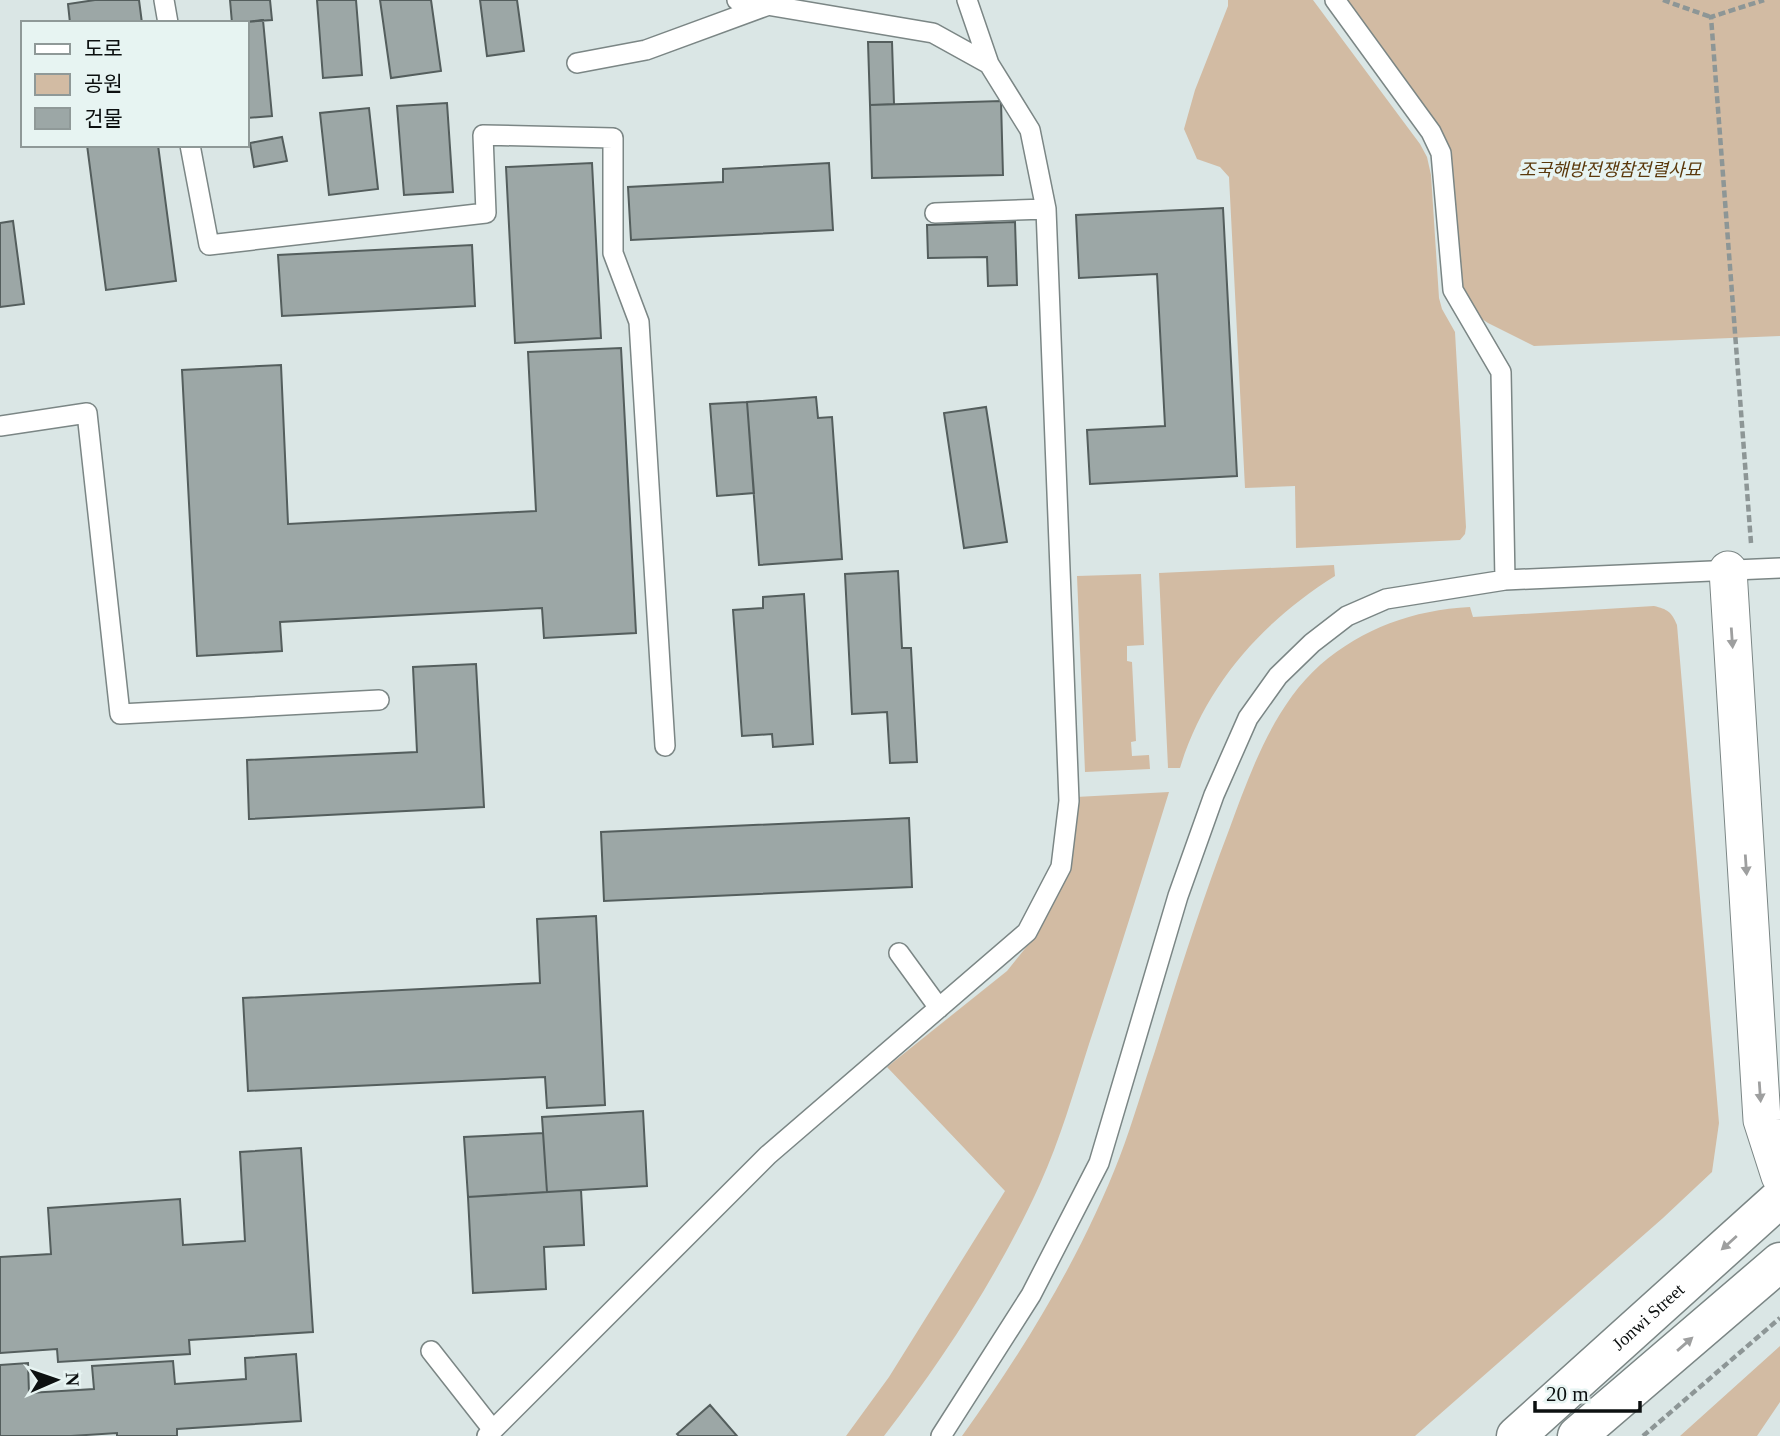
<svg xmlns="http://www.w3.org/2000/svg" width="1780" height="1436" viewBox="0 0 1780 1436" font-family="'Times New Roman','Noto Sans KR',serif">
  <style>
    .green { fill: #d2bba3 }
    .building { fill: #9ca7a6; stroke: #545e5d; stroke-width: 2 }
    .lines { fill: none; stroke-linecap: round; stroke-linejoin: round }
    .lane-casing { stroke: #7b8685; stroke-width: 22 }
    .street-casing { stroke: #7b8685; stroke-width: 39 }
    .primary-casing { stroke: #7b8685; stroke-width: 41 }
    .path { stroke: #8d9696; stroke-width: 4.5; stroke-dasharray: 7 3.5; stroke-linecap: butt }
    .lane { stroke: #fff; stroke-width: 19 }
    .street { stroke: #fff; stroke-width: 37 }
    .primary { stroke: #fff; stroke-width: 38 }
    .oneway { fill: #9e9f9f }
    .labels { text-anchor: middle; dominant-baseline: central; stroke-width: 7; stroke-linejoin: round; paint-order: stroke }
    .park-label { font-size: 18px; font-style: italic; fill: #5a380b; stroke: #e7f4f2 }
    .street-label { font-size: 18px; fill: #0c1010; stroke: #e7f4f2 }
  </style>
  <rect width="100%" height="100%" fill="#dae6e5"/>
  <path class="green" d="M1228 0H1313L1420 144 1427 157 1431 175 1439 298 1442 309 1455 332 1466 527 1465 534 1460 540 1296 548 1295 486 1245 488 1229 177 1220 167 1197 159 1184 129 1195 90 1228 6Z
    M1325 0H1780V336L1534 346 1488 323 1448 296 1440 176 1424 131Z
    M1334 565 1335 576C1263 621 1205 685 1180 768H1168L1159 573Z
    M1141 574 1144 645 1127 646V661L1132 662 1136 741 1131 742 1132 756 1149 755 1150 769 1085 772 1077 576Z
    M1654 606C1667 609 1672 612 1677 625L1719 1123 1712 1172 1663 1218 1415 1436H962C1024 1350 1082 1255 1120 1156 1133 1122 1143 1086 1155 1051 1178 977 1201 903 1229 830 1250 773 1273 707 1320 665 1363 628 1413 610 1470 607L1473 617Z
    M1169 792C1143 876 1117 960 1089 1044 1074 1091 1060 1140 1040 1184 999 1274 944 1358 884 1436H846L889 1377 1005 1191 887 1067 1007 971 1032 940 1076 797Z
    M1780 1346V1402L1757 1436H1680Z"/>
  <path class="building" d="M95 0H139L142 23H70L68 4Z
    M230 0H270L272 20 232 23Z
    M317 0H356L362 75 323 78Z
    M380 0H431L441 71 391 78Z
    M480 0H517L524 51 487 56Z
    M263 20 272 116 247 118V23H237Z
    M868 42H892L894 104 870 105Z
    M1001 101 1003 175 872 178 870 105Z
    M447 103 453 192 404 195 397 106Z
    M369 108 378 189 329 195 320 113Z
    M282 137 287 161 254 167 250 143Z
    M87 145H158L176 281 106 290Z
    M592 163 601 338 515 343 506 167Z
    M829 163 833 230 631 240 628 187 723 182V169Z
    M1223 208 1237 476 1090 484 1087 430 1165 426 1157 274 1079 278 1076 215Z
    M13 221 24 304 0 307V223Z
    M1015 222 1017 285 988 286 987 257 928 258 927 225Z
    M472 245 475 306 282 316 278 255Z
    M621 348 636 633 544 638 542 608 280 622 282 651 197 656 182 370 281 365 288 524 536 511 528 352Z
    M816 397 818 418 832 417 842 559 759 565 747 402Z
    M747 402 754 493 717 496 710 404Z
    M986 407 1007 542 964 548 944 413Z
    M898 571 902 648H911L917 762 890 763 887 712 852 714 845 574Z
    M804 594 813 744 773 747 772 734 742 736 733 610 763 608V597Z
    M476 664 484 807 249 819 247 760 417 752 413 667Z
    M909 818 912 887 604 901 601 832Z
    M596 916 605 1105 547 1108 545 1077 248 1091 243 998 540 983 537 919Z
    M643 1111 647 1186 547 1192 542 1117Z
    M543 1133 547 1192 468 1197 464 1137Z
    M301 1148 313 1332 189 1340 190 1354 58 1362 57 1349 0 1353V1257L51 1254 48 1208 180 1199 183 1245 245 1241 240 1152Z
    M581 1190 584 1245 544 1247 546 1289 473 1293 468 1197Z
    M296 1354 301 1421 177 1429V1436H117V1433L71 1436H0V1365L28 1363 29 1393 94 1389 92 1366 173 1361 175 1384 246 1379 245 1358Z
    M710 1405 737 1436H679L677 1434Z"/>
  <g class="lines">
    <g class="lane-casing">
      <path id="lane" d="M164 0 168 23
        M967 0 989 64
        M1335 0 1431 132 1441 153 1453 290 1501 372 1505 580
        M577 63 646 50 766 6
        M190 145 209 245 486 213 483 135 613 138V253L639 322 665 746
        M935 213 1046 209
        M0 426 87 413 120 714 379 700
        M899 953 939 1008
        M431 1351 493 1430
        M487 1436 768 1155 1027 932 1061 867 1069 801 1046 209 1030 130 989 64 933 33 737 0
        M941 1436 1031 1295 1099 1163 1178 896 1214 795 1248 718 1278 676 1312 643 1347 616 1386 599 1505 580 1780 568"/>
    </g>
    <g class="street-casing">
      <path id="street" d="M1728 570 1762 1120 1780 1176"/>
    </g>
    <g class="primary-casing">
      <g id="primary">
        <path id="s1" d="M1516 1436 1780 1198"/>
        <path d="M1577 1436 1780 1262"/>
      </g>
    </g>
    <path class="path" d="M1663 0 1711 17
      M1751 543 1711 17 1764 0
      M1643 1436 1780 1318"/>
    <use href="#lane" class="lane"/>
    <use href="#street" class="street"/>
    <use href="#primary" class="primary"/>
  </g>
  <defs><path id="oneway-solid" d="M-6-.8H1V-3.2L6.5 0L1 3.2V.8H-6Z" transform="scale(1.75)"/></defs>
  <g class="oneway">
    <use href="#oneway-solid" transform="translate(1732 638) rotate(86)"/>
    <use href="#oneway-solid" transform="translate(1746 865) rotate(86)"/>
    <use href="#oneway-solid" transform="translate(1760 1092) rotate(86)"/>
    <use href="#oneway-solid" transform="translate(1729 1243) rotate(138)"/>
    <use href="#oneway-solid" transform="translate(1685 1344) rotate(-41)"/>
  </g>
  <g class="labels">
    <g class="park-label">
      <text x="1610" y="170">조국해방전쟁참전렬사묘</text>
    </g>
    <g class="street-label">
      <text stroke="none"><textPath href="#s1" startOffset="178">Jonwi Street</textPath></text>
    </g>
  </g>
  <rect x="21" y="21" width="228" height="126" fill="#e7f4f2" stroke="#8f9998" stroke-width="2"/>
  <rect x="35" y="44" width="35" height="10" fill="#ffffff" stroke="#8f9998" stroke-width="2"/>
  <text x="84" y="56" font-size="21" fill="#0c1010">도로</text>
  <rect x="35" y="74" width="35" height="21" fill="#d2bba3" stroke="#8f9998" stroke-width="2"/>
  <text x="84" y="91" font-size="21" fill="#0c1010">공원</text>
  <rect x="35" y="108" width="35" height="21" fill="#9ca7a6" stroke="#8f9998" stroke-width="2"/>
  <text x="84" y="126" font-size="21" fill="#0c1010">건물</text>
  <g transform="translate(56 1380) rotate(88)" stroke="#e7f4f2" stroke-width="5" paint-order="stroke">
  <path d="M0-5L12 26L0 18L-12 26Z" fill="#0c1010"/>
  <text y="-10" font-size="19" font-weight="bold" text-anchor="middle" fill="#0c1010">N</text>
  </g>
  <path d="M1535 1401v10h105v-10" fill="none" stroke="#0c1010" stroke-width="3.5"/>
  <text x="1546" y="1401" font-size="21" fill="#0c1010" stroke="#e7f4f2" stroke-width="5" paint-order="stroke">20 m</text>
</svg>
